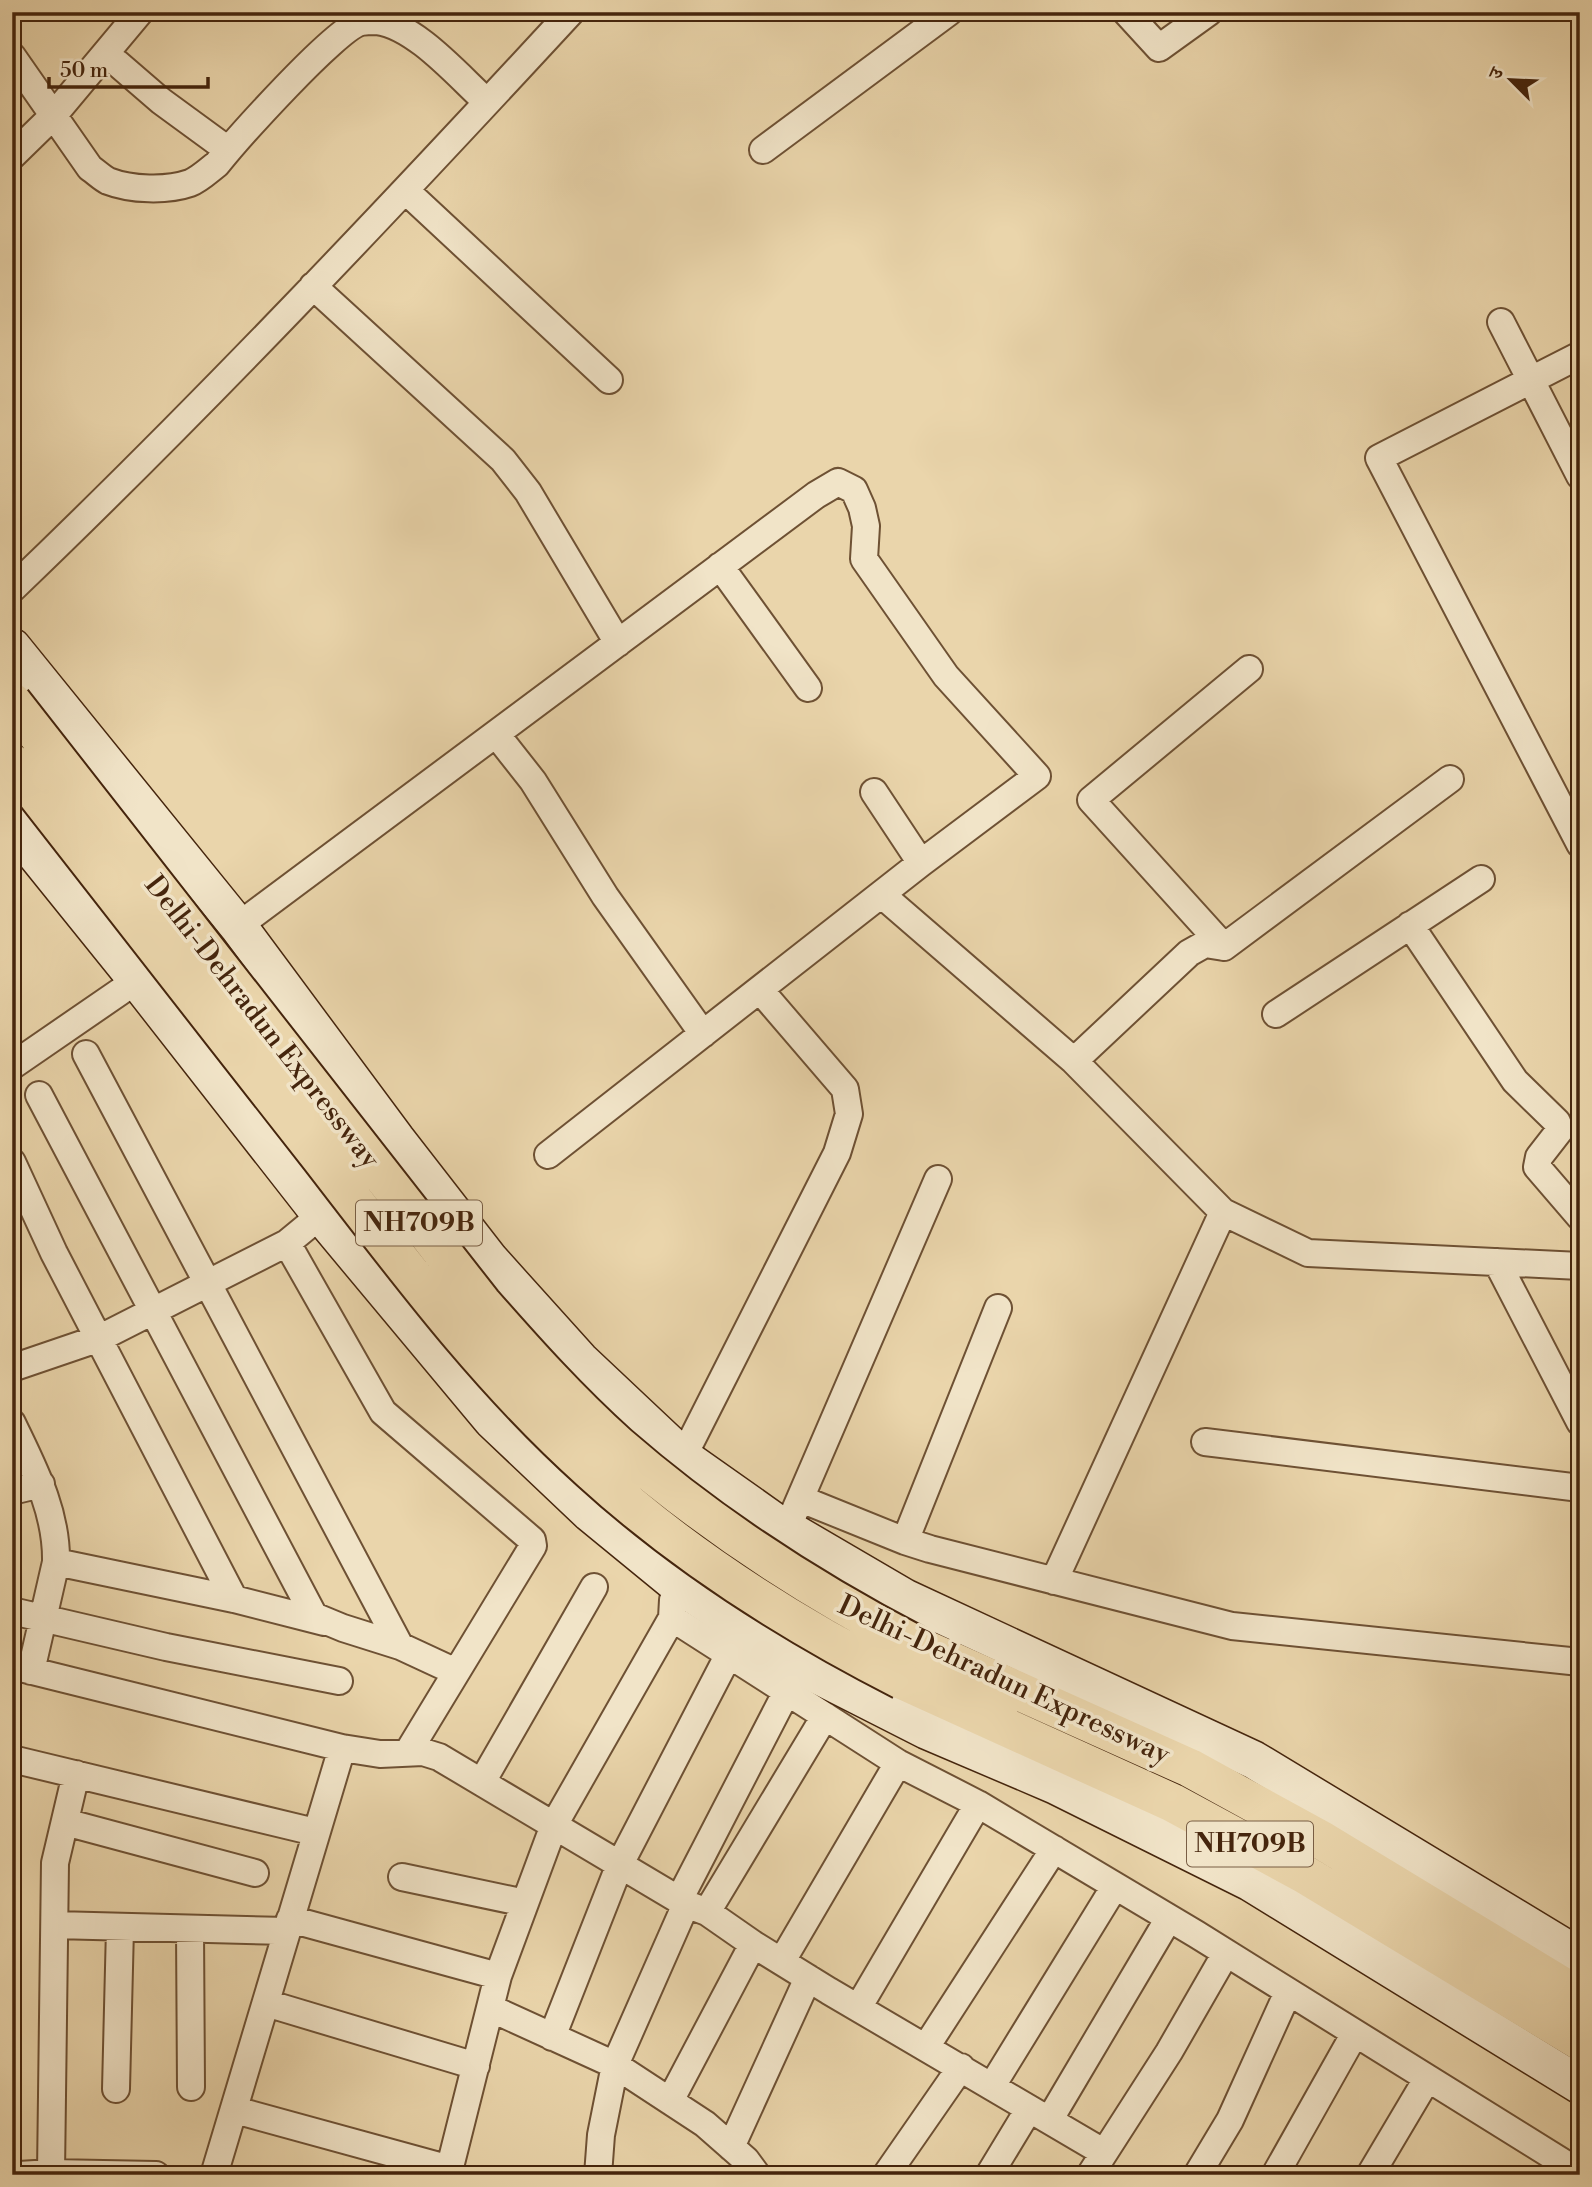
<svg xmlns="http://www.w3.org/2000/svg" width="1592" height="2187" viewBox="0 0 1592 2187" font-family="'Libre Bodoni','Noto Serif Devanagari',serif">
  <style>
    .lines { fill: none; stroke-linecap: round; stroke-linejoin: round }
    .street-casing { stroke: #6e5134; stroke-width: 30 }
    .secondary-casing { stroke: #45250d; stroke-width: 40 }
    .highway-casing { stroke: #45250d; stroke-width: 42 }
    .street { stroke: #f1e4c8; stroke-width: 26 }
    .secondary { stroke: #f1e4c8; stroke-width: 37 }
    .highway { stroke: #ead5ab; stroke-width: 38 }
    .highway-bridge-casing { stroke: #45250d; stroke-width: 42; stroke-linecap: butt }
    .highway-bridge { stroke: #ead5ab; stroke-width: 38 }
    .labels { text-anchor: middle; dominant-baseline: central; stroke-width: 7; stroke-linejoin: round; paint-order: stroke }
    .shield { fill: #f1e4c8; stroke: #795e45; stroke-width: 2 }
    .shield-label { font-size: 26px; font-weight: bold; fill: #45250d }
    .street-label { font-size: 28px; fill: #45250d; stroke: #f1e4c8 }
  </style>
  <rect width="100%" height="100%" fill="#ead5ab"/>
  <filter id="stains"><feTurbulence type="fractalNoise" baseFrequency=".00286" numOctaves="4"/><feColorMatrix values="0 0 0 0 .2 0 0 0 0 .09 0 0 0 0 .02 0 0 0 .5 -.17"/></filter>
  <radialGradient id="worn" r=".72"><stop offset=".6" stop-color="#630" stop-opacity="0"/><stop offset="1" stop-color="#630" stop-opacity=".3"/></radialGradient>
  <g class="lines">
    <g class="street-casing">
      <path id="street" d="M1126 12 1159 48 1209 12
        M12 56 90 168C96 172 102 178 108 181 131 190 167 191 190 183 200 179 209 170 217 164 237 139 336 28 361 22 365 21 373 21 377 21 416 26 458 76 487 102
        M117 63 161 101 228 150
        M763 150 949 12
        M12 156 53 116 140 12
        M405 190 609 380
        M313 286 503 460 528 492 618 643
        M1501 322 1580 476
        M1580 355 1379 458 1580 844
        M720 566 808 688
        M12 589C205 404 389 209 571 12
        M496 734 533 781 605 896 703 1034
        M1450 779 1224 947 1205 944 1189 953 1074 1061 1223 1212 1308 1253 1580 1266
        M874 792 921 863
        M882 895 1074 1061
        M1410 925 1515 1081 1557 1122 1560 1130 1539 1157 1537 1167 1580 1217
        M238 926 816 495 838 482 854 490 862 508 866 526 864 559 946 676 1037 776 921 863 548 1155
        M1224 947 1091 800 1249 669
        M1276 1014 1481 879
        M86 1054 400 1646
        M12 1066 137 980
        M39 1095 314 1616 343 1628 400 1646 456 1672
        M12 1162 54 1253 234 1599
        M287 1243 383 1412 532 1540 533 1546 408 1752
        M1497 1262 1580 1422
        M12 1368 100 1338 287 1243 321 1215
        M12 1423C33 1467 57 1511 56 1562L31 1671
        M1205 1442 1580 1488
        M683 1457 837 1153 849 1114 845 1089 760 990
        M12 1491 41 1484
        M801 1499 905 1541 930 1549 1232 1626 1580 1662
        M793 1515 938 1179
        M905 1541 998 1308
        M56 1562 234 1599 324 1622
        M1054 1581 1223 1212
        M12 1611 166 1647 339 1681
        M672 1618 898 1763 978 1804 1196 1934 1580 2173
        M12 1666 342 1748 380 1754 423 1752 439 1757 686 1904 707 1912 753 1944 829 1991 1103 2152
        M12 1759 315 1832
        M482 1782 594 1587
        M65 1822 255 1873
        M402 1877 525 1903
        M679 1900 787 1691
        M707 1912 825 1716
        M290 1919 498 1976
        M55 1925 287 1931
        M190 1930 191 2087
        M782 1961 898 1763
        M266 2003 476 2066
        M490 2008 615 2065 705 2124 746 2160 757 2175
        M858 2008 978 1804
        M552 2037 620 1864 729 1654
        M926 2047 1054 1849
        M992 2086 1115 1886
        M116 2089 120 1928
        M670 2101 753 1944
        M235 2110 450 2169
        M1050 2119 1169 1918
        M731 2147 808 1978
        M51 2173 55 1863 76 1774
        M19 2175 51 2173 156 2175
        M214 2175 342 1748
        M448 2175 498 1976 554 1825 672 1618 673 1600
        M598 2175 601 2135 615 2065 686 1904
        M886 2175 961 2067
        M989 2175 1029 2109
        M1090 2175 1169 2052 1226 1953
        M1197 2175 1230 2120 1288 1992
        M1275 2175 1355 2033
        M1370 2175 1427 2079"/>
    </g>
    <g class="secondary-casing">
      <path id="secondary" d="M12 647 238 926 396 1139 490 1260 580 1360 683 1457 775 1522 905 1598 1254 1760 1580 1957
        M12 825 137 980 321 1215 492 1420 590 1513 673 1581 798 1665 926 1730 1055 1785 1250 1882 1580 2085"/>
    </g>
    <g class="highway-casing">
      <path id="highway" d="M918 1646 1190 1768 1323 1841 1580 1997
        M902 1680 1173 1803 1304 1874 1580 2041"/>
    </g>
    <use href="#street" class="street"/>
    <use href="#secondary" class="secondary"/>
    <use href="#highway" class="highway"/>
    <g class="highway-bridge-casing">
      <path id="highway-bridge" d="M12 702 482 1303C525 1352 569 1401 618 1445 710 1525 810 1590 918 1646
        M12 763C115 895 217 1026 320 1157 405 1267 487 1378 591 1471 684 1556 790 1623 902 1680"/>
    </g>
    <use href="#highway-bridge" class="highway-bridge"/>
  </g>
  <g class="labels">
    <g class="shield">
      <rect x="356" y="1200.5" width="126" height="45" rx="5"/>
      <rect x="1187" y="1821.5" width="126" height="45" rx="5"/>
    </g>
    <g class="shield-label">
      <text x="419" y="1223">NH709B</text>
      <text x="1250" y="1844">NH709B</text>
    </g>
    <g class="street-label">
      <text transform="translate(262 1022) rotate(52)">Delhi-Dehradun Expressway</text>
      <text transform="translate(1004 1680) rotate(25)">Delhi-Dehradun Expressway</text>
    </g>
  </g>
  <rect width="1592" height="2187" fill="none" stroke="#ead5ab" stroke-width="42"/>
  <rect x="14" y="14" width="1564" height="2159" fill="none" stroke="#45250d" stroke-width="3.5"/>
  <rect x="21" y="21" width="1550" height="2145" fill="none" stroke="#45250d" stroke-width="2"/>
  <g transform="translate(1511 80) rotate(294)" stroke="#f1e4c8" stroke-width="5" paint-order="stroke">
  <path d="M0-5L12 26L0 18L-12 26Z" fill="#45250d"/>
  <text y="-10" font-size="19" font-weight="bold" text-anchor="middle" fill="#45250d">उ</text>
  </g>
  <path d="M49 77v10h159v-10" fill="none" stroke="#45250d" stroke-width="3.5"/>
  <text x="60" y="77" font-size="21" fill="#45250d" stroke="#f1e4c8" stroke-width="5" paint-order="stroke">50 m</text>
  <rect width="100%" height="100%" filter="url(#stains)"/>
  <rect width="100%" height="100%" fill="url(#worn)"/>
</svg>
